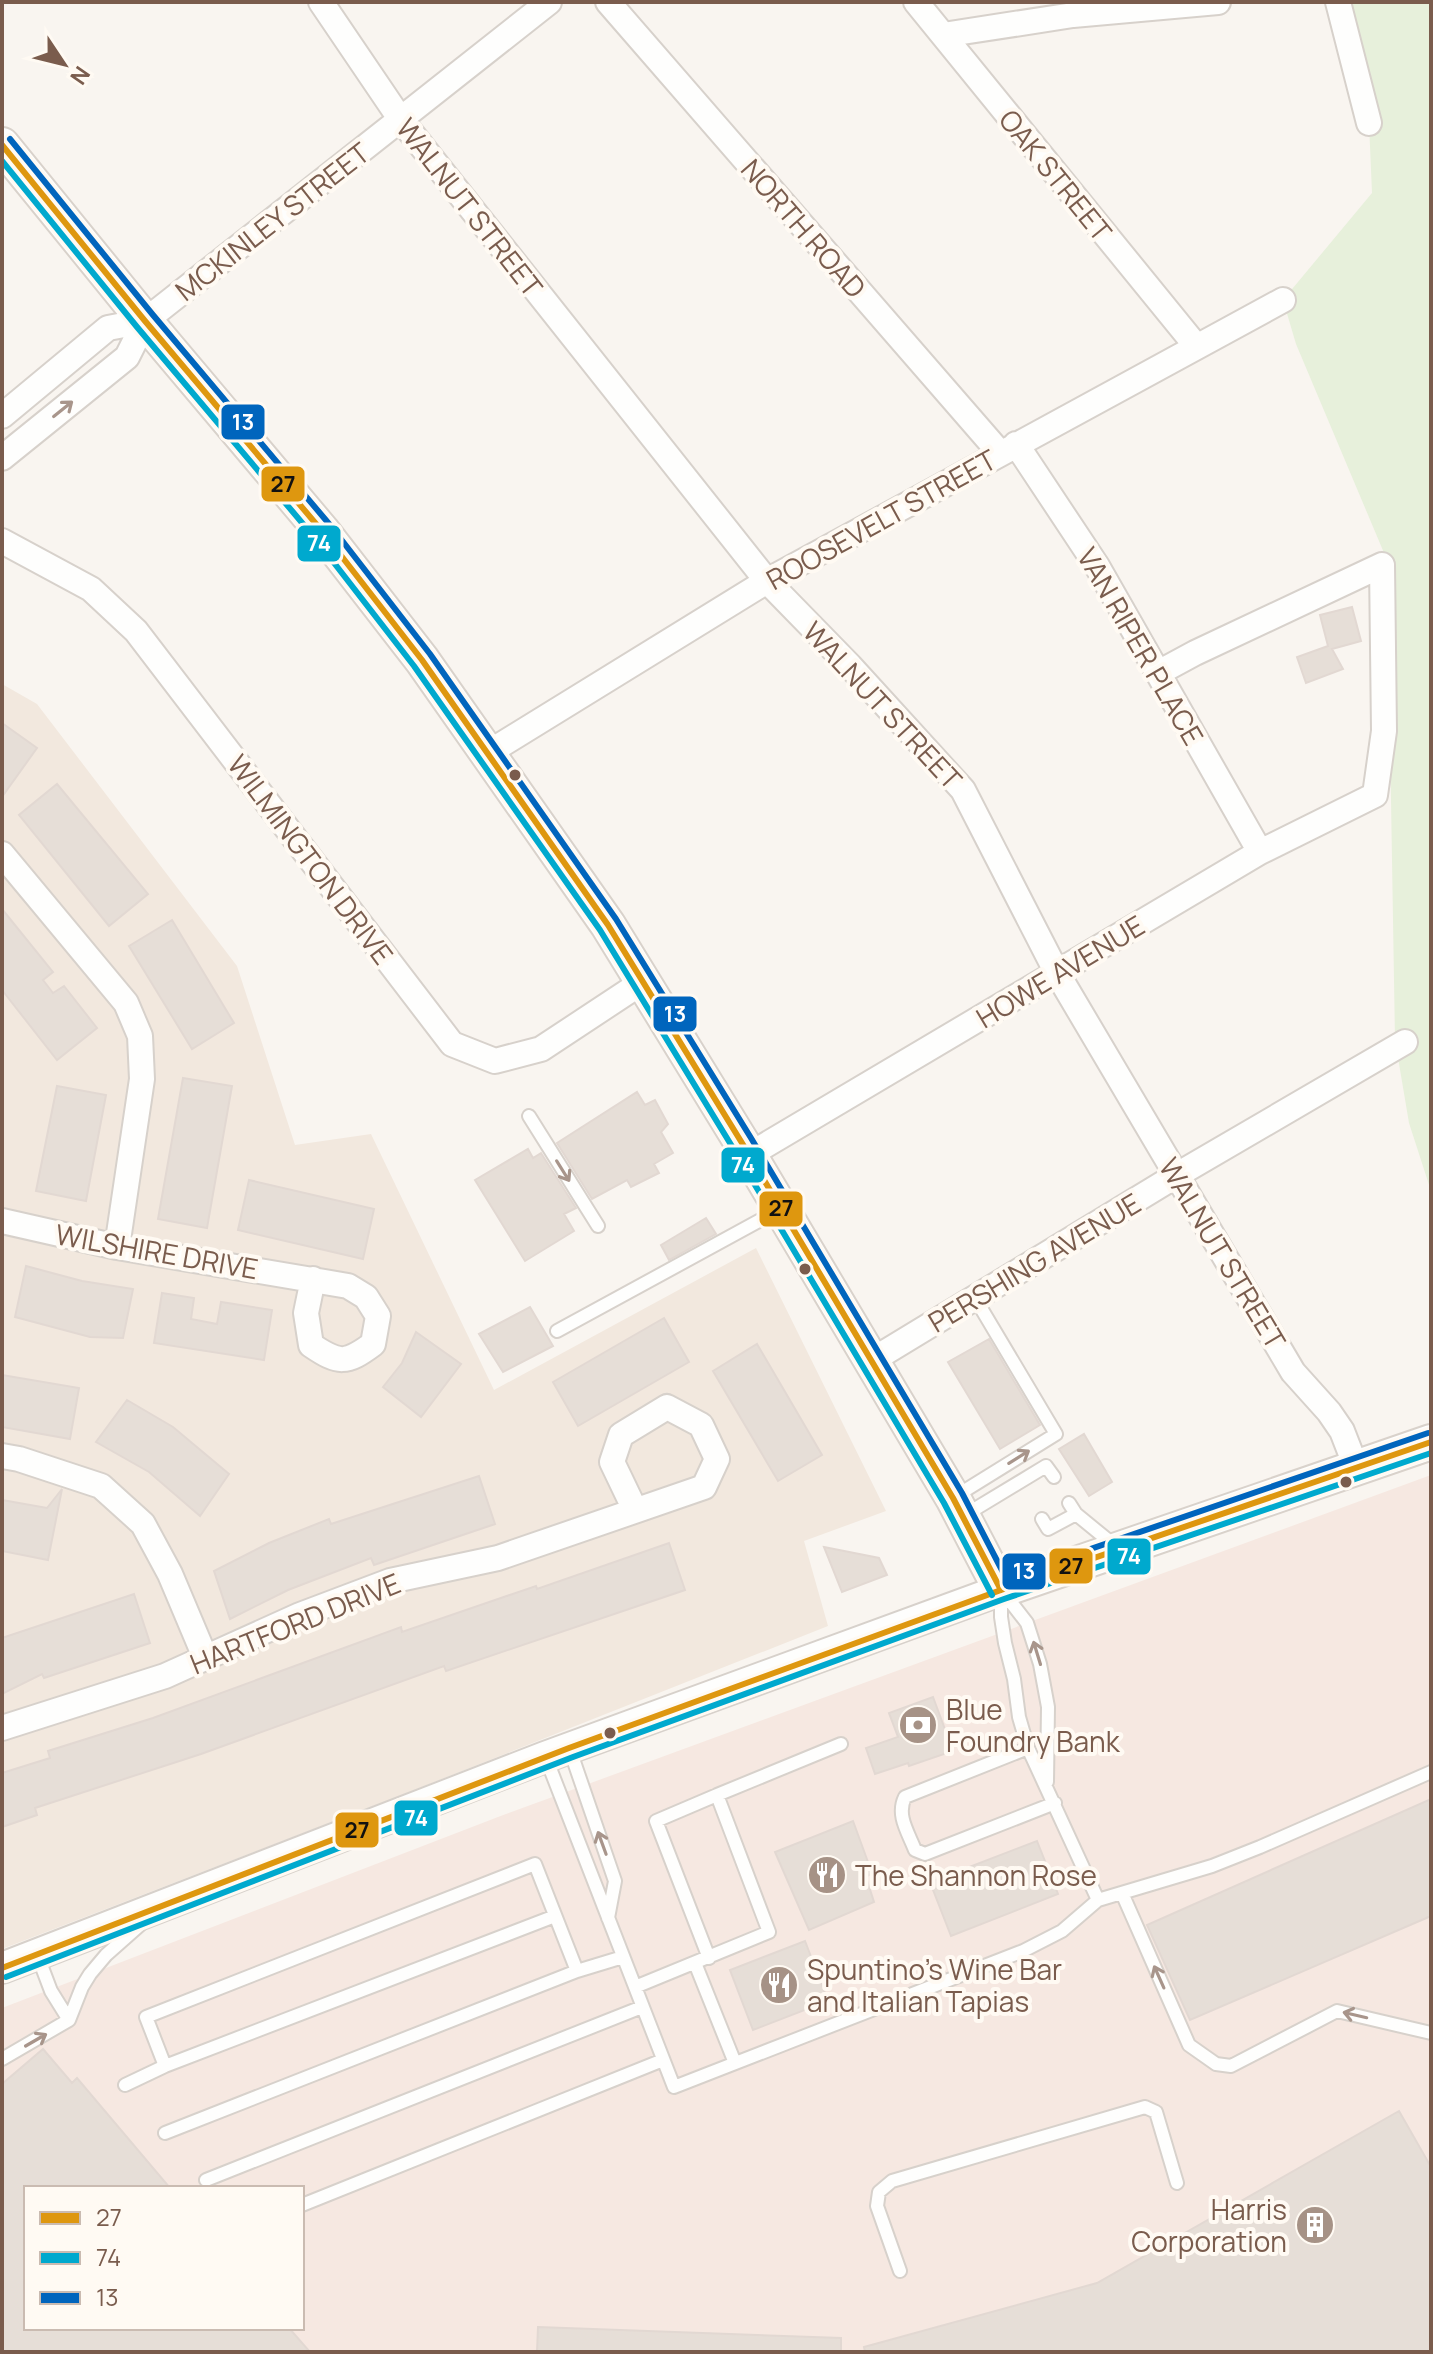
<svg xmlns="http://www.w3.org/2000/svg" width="1433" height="2354" viewBox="0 0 1433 2354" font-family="Manrope,sans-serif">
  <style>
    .residential { fill: #f2e8de }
    .commercial { fill: #f6e8e1; fill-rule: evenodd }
    .green { fill: #e7f0db }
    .building { fill: #e6ded7; stroke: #e2d8d2; stroke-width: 2 }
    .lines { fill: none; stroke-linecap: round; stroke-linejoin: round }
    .service-casing { stroke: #d7d1cb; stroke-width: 16 }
    .minor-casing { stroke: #d7d1cb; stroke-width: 28 }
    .tertiary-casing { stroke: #d7d1cb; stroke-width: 34 }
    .secondary-casing { stroke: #d9d2cb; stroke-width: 38 }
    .service { stroke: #fefefd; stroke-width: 12 }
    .minor { stroke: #fefefd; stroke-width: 24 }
    .tertiary { stroke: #fefefd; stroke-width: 30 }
    .secondary { stroke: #fefefd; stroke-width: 34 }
    .bus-1-casing { stroke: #fffaf3; stroke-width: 12 }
    .bus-2-casing { stroke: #fffaf3; stroke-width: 12 }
    .bus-3-casing { stroke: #fffaf3; stroke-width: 12 }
    .bus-1 { stroke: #de970f; stroke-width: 6 }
    .bus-2 { stroke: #00a9ce; stroke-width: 6 }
    .bus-3 { stroke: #0065bd; stroke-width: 6 }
    .oneway { stroke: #a8958b }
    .bus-dot { fill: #7a5c4d; stroke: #fffaf3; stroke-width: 3 }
    .labels { text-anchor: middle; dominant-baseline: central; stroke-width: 8; stroke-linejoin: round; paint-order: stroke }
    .street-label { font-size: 28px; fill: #7a5c4d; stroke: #fffaf3 }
    .poi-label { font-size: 28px; fill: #7a5c4d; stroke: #fffaf3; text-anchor: start }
    .line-badge { stroke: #fffaf3; stroke-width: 3 }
    .badge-label { font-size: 22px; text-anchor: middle; font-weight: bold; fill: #fff }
    .pale-badge-label { font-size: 22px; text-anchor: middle; font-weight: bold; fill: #111 }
  </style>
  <rect width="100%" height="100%" fill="#f9f5f0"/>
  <path class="residential" d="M2 684 37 704 237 966 295 1145 371 1134 494 1390 756 1248 886 1511 804 1541 828 1626 394 1798 2 1949Z"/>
  <path class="commercial" d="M1431 1475V2352H2V2008L498 1817ZM26 2188H302V2328H26Z"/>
  <path class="green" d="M1339 2H1431V1191L1409 1123 1395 1040 1387 560 1296 344 1283 300 1372 193 1369 123Z"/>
  <path class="building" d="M1352 607 1361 641 1332 649 1343 669 1306 683 1297 657 1328 646 1320 615Z
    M2 723 37 748 2 797Z
    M57 784 148 894 109 926 19 815Z
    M2 909 53 972 43 980 53 993 64 986 97 1028 57 1060 2 990Z
    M172 920 234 1023 192 1049 129 946Z
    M183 1078 232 1086 207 1228 158 1219Z
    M57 1086 106 1095 86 1201 36 1191Z
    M637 1092 645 1105 655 1100 668 1124 661 1132 673 1153 654 1164 659 1173 631 1187 627 1180 592 1199 557 1143Z
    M528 1149 533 1158 541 1153 576 1208 564 1214 574 1231 525 1261 475 1180Z
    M249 1180 374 1209 363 1259 238 1230Z
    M706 1218 716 1234 669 1260 661 1245Z
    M26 1266 82 1281 133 1289 123 1338 90 1337 15 1317Z
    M162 1293 194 1298 191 1319 217 1324 221 1302 272 1310 264 1360 154 1343Z
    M530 1307 553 1346 503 1372 479 1334Z
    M664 1318 689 1362 578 1426 553 1382Z
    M416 1332 461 1364 421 1417 383 1387 402 1363Z
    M989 1339 1040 1425 1000 1449 948 1362Z
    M757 1344 822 1455 778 1481 713 1371Z
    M2 1375 79 1388 70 1439 2 1427Z
    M127 1400 173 1427 229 1474 200 1516 149 1472 96 1442Z
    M1084 1434 1112 1482 1089 1496 1059 1449Z
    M479 1476 495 1524 374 1565 371 1558 288 1590 230 1619 214 1571 269 1543 329 1519 331 1524Z
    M62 1489 48 1560 2 1551V1500L47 1508Z
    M669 1543 685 1590 446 1671 444 1666 201 1754 35 1808 37 1815 2 1827V1773L50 1758 48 1751 153 1718 401 1627 402 1632 536 1586 537 1589Z
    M824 1547 879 1558 887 1575 842 1592Z
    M134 1594 150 1643 44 1678 42 1674 2 1694V1638Z
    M933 1697 953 1751 909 1766 908 1763 875 1774 866 1748 898 1737 889 1713Z
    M1431 1799V1916L1190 2020 1147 1925Z
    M853 1821 872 1873 866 1877 874 1902 809 1930 775 1852Z
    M1037 1841 1058 1894 951 1936 930 1882Z
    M805 1941 828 2001 753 2030 730 1970Z
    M43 2049 72 2083 77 2078 170 2188H26V2328H289L310 2352H2V2084Z
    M1399 2111 1431 2167V2352H865L864 2347 1097 2283Z
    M538 2327 841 2338V2352H537Z"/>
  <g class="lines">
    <g class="service-casing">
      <path id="service" d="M529 1116 598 1226
        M557 1331 779 1210
        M956 1496 1056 1434 975 1298
        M1069 1503 1076 1514 1114 1545
        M965 1515 1046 1466 1054 1477
        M1042 1519 1048 1529 1076 1514
        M1003 1592 1027 1623 1040 1664 1048 1707 1047 1782
        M1001 1593V1617L1005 1643 1014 1679 1019 1717 1028 1748 1098 1900
        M1028 1748 905 1797C896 1815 908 1832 915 1850L925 1854 1055 1803
        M570 1750 615 1881 608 1918
        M546 1758 674 2087 1023 1951 1062 1931 1098 1900 1212 1866 1260 1847 1431 1772
        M1122 1893 1189 2045 1216 2064 1231 2066 1337 2011 1431 2033
        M37 1954 51 1991 69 2020
        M709 1958 656 1821 717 1795
        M695 1963 735 2063
        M577 1971 623 1957
        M635 1987 769 1932 717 1795 841 1744
        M2 2059 69 2020 82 1987 90 1974 106 1955 141 1924
        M165 2066 555 1916
        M125 2085 165 2066 146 2017 535 1864 577 1971 165 2133
        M206 2180 642 2007
        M302 2205 663 2060
        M900 2271 877 2206 879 2192 892 2181 1145 2107 1156 2112 1177 2183"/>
    </g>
    <g class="minor-casing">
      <path id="minor" d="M321 2 401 120 767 581 850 666 963 790 1057 973 1293 1372 1329 1412 1342 1431 1356 1467
        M608 2 1000 453
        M916 2 1197 347
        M1338 2 1369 123
        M943 35 1073 15 1218 2
        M2 416 108 328 145 321 549 2
        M1016 444 1097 566 1260 852
        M2 458 127 357 145 321
        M2 541 91 589 136 631 452 1044 495 1061 541 1049 644 981
        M488 753 767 581 1283 300
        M2 854 126 1003 140 1036 142 1079 117 1247
        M749 1155 1260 852 1375 795 1384 731 1382 565 1195 653 1158 673
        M2 1221 117 1247 348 1286 366 1297 378 1316 373 1344C346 1364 339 1364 311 1345L306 1313 313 1279
        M871 1361 1177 1175 1405 1042
        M2 1456 19 1459 101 1486 143 1524 170 1574 205 1657
        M2 1728 165 1676 300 1615 390 1581 498 1558 704 1487 717 1459 701 1425 667 1407 621 1435 612 1462 635 1510"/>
    </g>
    <g class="tertiary-casing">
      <path id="tertiary" d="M2 1968 545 1757 1001 1590"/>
    </g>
    <g class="secondary-casing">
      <path id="secondary" d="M2 145 145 321 322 531 422 660 608 925 742 1143 953 1498 1001 1590 1431 1442"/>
    </g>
    <use href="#service" class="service"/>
    <use href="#minor" class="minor"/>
    <use href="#tertiary" class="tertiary"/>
    <use href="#secondary" class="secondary"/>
    <g class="bus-1-casing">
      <path id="bus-1" d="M2 145 145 321 322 531 422 660 608 925 742 1143 953 1498 1001 1590
        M2 1968 569 1748 1001 1590 1431 1442"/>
    </g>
    <g class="bus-2-casing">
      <path id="bus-2" d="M2 161 137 327 314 537 414 666 600 930 733 1148 944 1503 992 1595
        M6 1977 573 1757 1004 1599 1431 1453"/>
    </g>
    <g class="bus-3-casing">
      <path id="bus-3" d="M10 139 153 315 330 525 430 654 616 919 751 1138 962 1493 1006 1578 1428 1433"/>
    </g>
    <use href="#bus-1" class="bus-1"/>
    <use href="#bus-2" class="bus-2"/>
    <use href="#bus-3" class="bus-3"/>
  </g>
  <defs><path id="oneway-shaft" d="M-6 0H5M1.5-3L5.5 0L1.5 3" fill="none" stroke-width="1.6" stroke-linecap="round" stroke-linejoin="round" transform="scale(2)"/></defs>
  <g class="oneway">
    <use href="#oneway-shaft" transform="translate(63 409) rotate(-39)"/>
    <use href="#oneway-shaft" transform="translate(563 1171) rotate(58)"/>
    <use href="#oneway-shaft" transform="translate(1019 1457) rotate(-32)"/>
    <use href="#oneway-shaft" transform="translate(1037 1653) rotate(-107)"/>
    <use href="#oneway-shaft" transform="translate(602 1843) rotate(-110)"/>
    <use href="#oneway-shaft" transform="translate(1159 1977) rotate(-114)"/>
    <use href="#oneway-shaft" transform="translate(1355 2015) rotate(-167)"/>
    <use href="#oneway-shaft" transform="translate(36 2040) rotate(-30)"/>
  </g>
  <defs>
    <g id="bank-disc" transform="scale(2)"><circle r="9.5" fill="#a69286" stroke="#fffaf3"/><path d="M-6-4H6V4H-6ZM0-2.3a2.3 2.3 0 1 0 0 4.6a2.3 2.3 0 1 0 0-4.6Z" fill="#fff"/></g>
    <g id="restaurant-disc" transform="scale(2)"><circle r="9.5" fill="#a69286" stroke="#fffaf3"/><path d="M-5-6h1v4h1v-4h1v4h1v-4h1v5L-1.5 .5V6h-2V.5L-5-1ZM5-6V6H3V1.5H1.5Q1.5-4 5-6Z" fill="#fff"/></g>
    <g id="building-disc" transform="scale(2)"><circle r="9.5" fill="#a69286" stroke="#fffaf3"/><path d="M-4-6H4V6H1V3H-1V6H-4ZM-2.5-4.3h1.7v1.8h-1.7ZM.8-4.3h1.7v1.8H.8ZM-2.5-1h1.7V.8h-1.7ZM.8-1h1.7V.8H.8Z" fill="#fff"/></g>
  </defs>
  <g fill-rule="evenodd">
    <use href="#bank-disc" x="918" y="1725"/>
    <use href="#restaurant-disc" x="827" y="1875"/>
    <use href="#restaurant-disc" x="779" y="1985"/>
    <use href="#building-disc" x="1315" y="2225"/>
  </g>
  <g class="bus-dot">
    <circle cx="515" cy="775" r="7"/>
    <circle cx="805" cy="1269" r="7"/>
    <circle cx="1346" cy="1482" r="7"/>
    <circle cx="610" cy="1733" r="7"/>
  </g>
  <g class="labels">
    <g class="street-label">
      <text transform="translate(1056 175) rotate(51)">OAK STREET</text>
      <text transform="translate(470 207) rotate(52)">WALNUT STREET</text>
      <text transform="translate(272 221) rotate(-38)">MCKINLEY STREET</text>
      <text transform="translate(804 228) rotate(49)">NORTH ROAD</text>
      <text transform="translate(881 519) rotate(-29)">ROOSEVELT STREET</text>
      <text transform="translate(1141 646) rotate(60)">VAN RIPER PLACE</text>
      <text transform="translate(883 705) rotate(47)">WALNUT STREET</text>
      <text transform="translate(311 859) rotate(53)">WILMINGTON DRIVE</text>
      <text transform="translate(1060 971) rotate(-31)">HOWE AVENUE</text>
      <text transform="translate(157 1251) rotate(10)">WILSHIRE DRIVE</text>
      <text transform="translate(1223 1253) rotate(59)">WALNUT STREET</text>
      <text transform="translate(1034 1262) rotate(-31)">PERSHING AVENUE</text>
      <text transform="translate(295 1623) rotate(-22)">HARTFORD DRIVE</text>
    </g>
    <g class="poi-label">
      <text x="946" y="1709">Blue<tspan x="946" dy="32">Foundry Bank</tspan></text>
      <text x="855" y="1875">The Shannon Rose</text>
      <text x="807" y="1969">Spuntino's Wine Bar<tspan x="807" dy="32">and Italian Tapias</tspan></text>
      <text x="1287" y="2209" text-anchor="end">Harris<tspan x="1287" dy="32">Corporation</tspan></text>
    </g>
  </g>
  <g class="line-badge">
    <rect x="220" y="403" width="46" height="38" rx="8" fill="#0065bd"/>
    <rect x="260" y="465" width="46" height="38" rx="8" fill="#de970f"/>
    <rect x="296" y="524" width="46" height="39" rx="8" fill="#00a9ce"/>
    <rect x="652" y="995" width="46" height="38" rx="8" fill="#0065bd"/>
    <rect x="720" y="1146" width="46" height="38" rx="8" fill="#00a9ce"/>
    <rect x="758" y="1190" width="46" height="38" rx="8" fill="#de970f"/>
    <rect x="1106" y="1537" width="46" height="39" rx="8" fill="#00a9ce"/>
    <rect x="1048" y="1547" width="46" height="38" rx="8" fill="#de970f"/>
    <rect x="1001" y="1552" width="46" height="39" rx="8" fill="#0065bd"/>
    <rect x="393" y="1799" width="46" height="38" rx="8" fill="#00a9ce"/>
    <rect x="334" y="1811" width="46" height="38" rx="8" fill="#de970f"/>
  </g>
  <g class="badge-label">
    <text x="243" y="430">13</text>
    <text x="319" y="551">74</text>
    <text x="675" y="1022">13</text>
    <text x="743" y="1173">74</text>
    <text x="1129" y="1564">74</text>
    <text x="1024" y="1579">13</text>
    <text x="416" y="1826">74</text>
  </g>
  <g class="pale-badge-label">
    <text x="283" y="492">27</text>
    <text x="781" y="1216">27</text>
    <text x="1071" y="1574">27</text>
    <text x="357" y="1838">27</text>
  </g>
  <rect width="1433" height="2354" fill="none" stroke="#7a5c4d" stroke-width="8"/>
  <rect x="24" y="2186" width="280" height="144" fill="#fffaf3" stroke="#cabbb1" stroke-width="2"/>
  <rect x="40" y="2212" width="40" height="12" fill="#de970f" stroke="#cabbb1" stroke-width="2"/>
  <text x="96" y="2226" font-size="24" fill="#7a5c4d">27</text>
  <rect x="40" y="2252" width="40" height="12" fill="#00a9ce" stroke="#cabbb1" stroke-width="2"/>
  <text x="96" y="2266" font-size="24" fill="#7a5c4d">74</text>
  <rect x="40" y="2292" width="40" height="12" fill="#0065bd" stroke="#cabbb1" stroke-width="2"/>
  <text x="96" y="2306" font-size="24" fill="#7a5c4d">13</text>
  <g transform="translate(64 64) rotate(125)" stroke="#fffaf3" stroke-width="6" paint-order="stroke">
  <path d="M0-6L14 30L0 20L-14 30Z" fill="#7a5c4d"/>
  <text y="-12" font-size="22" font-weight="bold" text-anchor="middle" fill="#7a5c4d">N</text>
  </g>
</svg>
